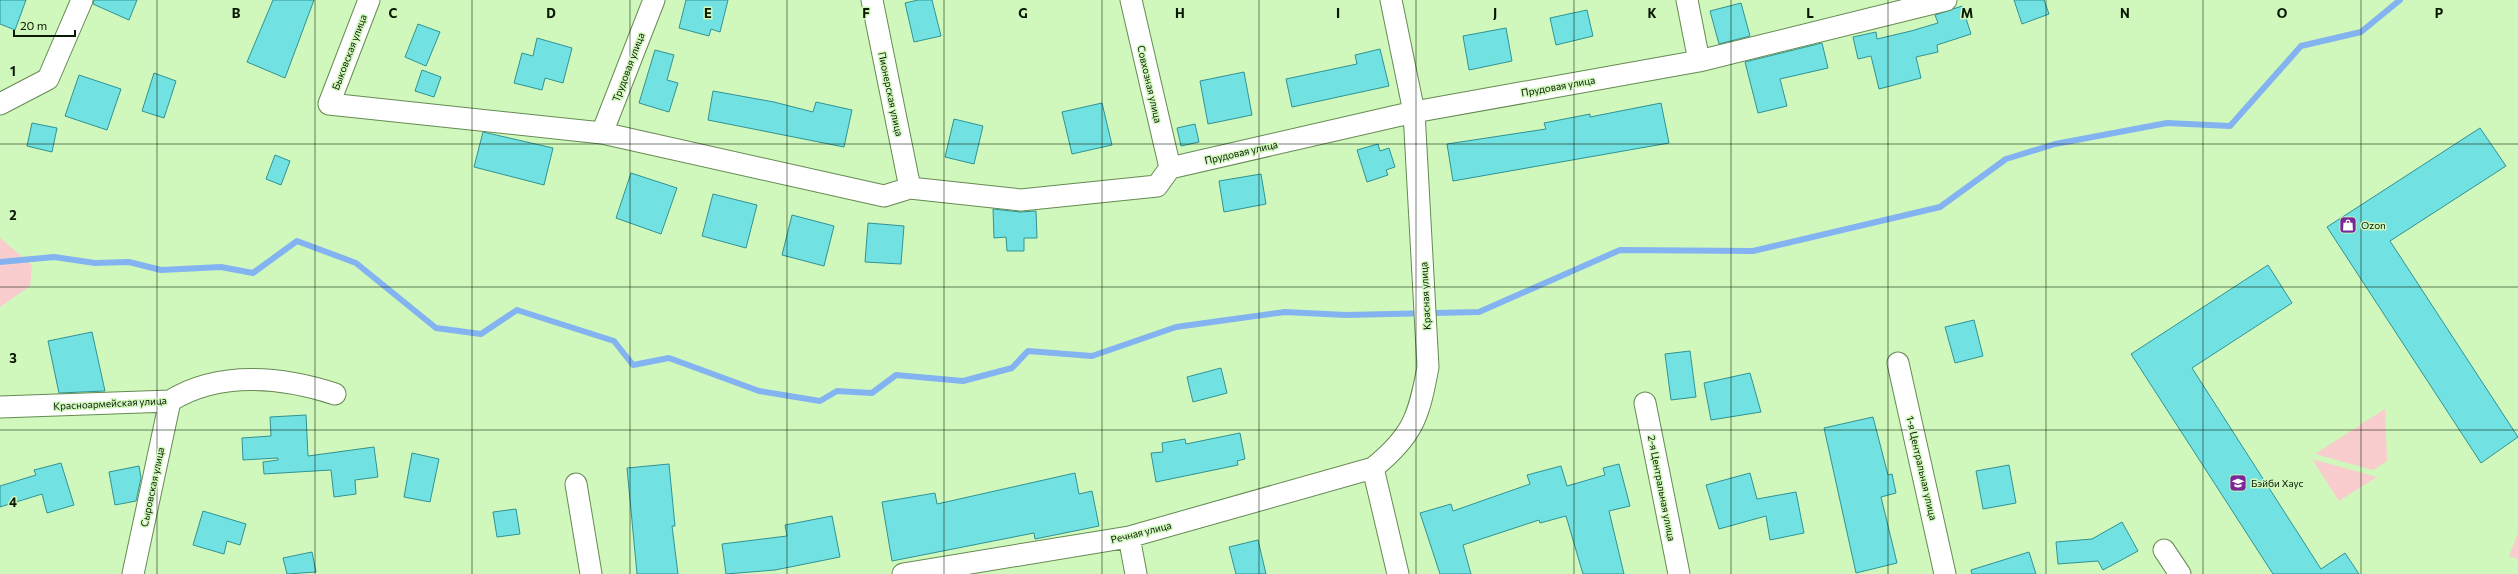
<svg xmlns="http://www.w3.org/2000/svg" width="2518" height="574" viewBox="0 0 2518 574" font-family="Commissioner,sans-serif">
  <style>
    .green { fill: #f9cccd }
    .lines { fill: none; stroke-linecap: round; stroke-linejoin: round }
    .stream { stroke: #84b3f1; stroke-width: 6 }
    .building { fill: #72e1e1; stroke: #309394 }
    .minor-casing { stroke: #668a53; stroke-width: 23 }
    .minor { stroke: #fff; stroke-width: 21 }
    .grid { fill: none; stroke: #0a1804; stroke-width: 1; stroke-opacity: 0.55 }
    .labels { text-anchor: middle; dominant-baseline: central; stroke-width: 3; stroke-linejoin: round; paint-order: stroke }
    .street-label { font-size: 10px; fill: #0a1804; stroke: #d0f8bc }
    .poi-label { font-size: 10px; fill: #0a1804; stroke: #d0f8bc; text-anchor: start }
    .grid-label { font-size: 13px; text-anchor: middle; font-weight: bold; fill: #0a1804; stroke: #d0f8bc; stroke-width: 3; stroke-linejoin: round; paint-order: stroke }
  </style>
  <rect width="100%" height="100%" fill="#d0f8bc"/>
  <path class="green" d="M0 238 32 265 30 286 0 307Z
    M2385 409 2387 461 2373 470 2315 454Z
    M2312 459 2377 477 2339 501Z
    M2518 533V559L2509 556Z"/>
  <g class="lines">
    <path class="stream" d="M0 262 54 257 95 263 129 262 161 270 221 267 253 273 297 241 356 263 436 328 481 334 517 310 614 341 633 365 669 358 759 391 820 401 837 391 872 393 896 375 963 381 1012 368 1028 351 1092 356 1176 327 1285 312 1346 315 1479 312 1620 250 1753 251 1940 207 2006 159 2055 144 2167 123 2230 126 2301 46 2361 32 2400 0"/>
  </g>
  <path class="building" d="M0 0H26L15 30 0 24Z
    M94 0H137L129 20 93 4Z
    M273 0H314L285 78 247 62Z
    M686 0H728L720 32 711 29 709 36 679 28Z
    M918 0H932L941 36 914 42 905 3Z
    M2014 0H2044L2049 14 2022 24Z
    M1741 3 1750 36 1719 44 1710 11Z
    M1962 6 1971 34 1937 45 1938 52 1916 57 1921 78 1879 89 1871 56 1858 59 1853 37 1876 32 1877 39 1911 31 1938 23 1935 15Z
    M1587 10 1593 36 1556 45 1550 18Z
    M418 24 440 32 426 66 405 57Z
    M1506 28 1512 61 1469 70 1463 36Z
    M537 38 572 48 563 83 545 78 542 90 514 83 522 53 533 56Z
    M1822 43 1828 68 1780 79 1787 106 1758 113 1745 62Z
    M1380 49 1389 86 1292 107 1286 79 1357 64 1355 55Z
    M655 50 674 55 667 80 678 83 669 112 639 103Z
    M422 70 441 77 434 97 415 91Z
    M1244 72 1252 115 1208 124 1200 81Z
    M154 73 176 81 164 118 142 111Z
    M79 75 121 89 107 130 65 116Z
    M713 91 774 102 813 112 816 102 852 110 844 147 708 120Z
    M1102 103 1112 145 1072 154 1062 112Z
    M1661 103 1669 143 1453 181 1447 144 1546 129 1544 123 1590 114V117Z
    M954 119 983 126 974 164 945 157Z
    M32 123 57 128 52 152 27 146Z
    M1195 124 1199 142 1181 146 1177 128Z
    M2480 128 2506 166 2390 241 2518 437 2481 463 2327 227Z
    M483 132 553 148 544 185 474 167Z
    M1378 144 1380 151 1389 148 1395 167 1386 170 1388 175 1367 182 1357 150Z
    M275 155 290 161 281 185 266 179Z
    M631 173 677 188 661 234 616 218Z
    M1261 174 1266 204 1224 212 1219 181Z
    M713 194 757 205 746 248 702 236Z
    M993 209 1020 212 1036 211 1037 238H1024V251H1007L1006 237 994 238Z
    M792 215 834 226 824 266 782 255Z
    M868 223 904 226 901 264 865 262Z
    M2268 265 2292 303 2192 368 2321 569 2345 553 2359 574H2273L2131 354Z
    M1974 320 1983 356 1955 363 1945 327Z
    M92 332 105 391 59 393 48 341Z
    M1690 351 1696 397 1671 400 1665 354Z
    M1221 368 1227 393 1193 402 1187 377Z
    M1750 373 1761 412 1711 420 1704 383Z
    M306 415 308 456 374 447 378 477 355 480 356 494 334 497 331 470 264 474 263 462 278 460V458L243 460 242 438 271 436 270 417Z
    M1873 417 1888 475 1892 474 1896 493 1881 497 1897 563 1856 573 1824 428Z
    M1240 433 1245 459 1237 461 1238 465 1156 482 1151 453 1163 452 1162 443 1185 439 1186 444Z
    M412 453 439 459 430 502 404 497Z
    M61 463 74 505 47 513 42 494 0 507V486L36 475 34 470Z
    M669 464 675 526H672L678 574H637L627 468Z
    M1619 464 1630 506 1609 511 1624 574H1583L1566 516 1540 523 1539 520 1463 545 1471 574H1440L1420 513 1451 504 1453 511 1530 484 1527 475 1561 466 1567 486 1605 475 1603 468Z
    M2009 465 2016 503 1983 509 1976 471Z
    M139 466 141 478 136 501 115 505 109 472Z
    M1075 473 1079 494 1092 491 1099 526 1035 539 1034 533 892 561 882 502 935 493 937 504Z
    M1750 473 1757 499 1796 492 1804 533 1770 540 1766 516 1719 529 1706 485Z
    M516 509 520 534 497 537 493 512Z
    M203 511 246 524 240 545 227 541 224 554 193 545Z
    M832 516 840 557 775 570 726 574 722 544 787 536 785 525Z
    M2122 522 2138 551 2103 570 2098 561 2058 564 2056 542 2092 539Z
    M1258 540 1266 574H1236L1229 547Z
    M312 552 316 572 287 574 283 558Z
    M2029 552 2036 574H1972L1971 570Z"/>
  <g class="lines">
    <g class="minor-casing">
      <path id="minor" d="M369 0 329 104 602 133 884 196 910 188 1021 200 1157 186 1170 168
        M872 0 910 188
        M1131 0 1170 168
        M1687 0 1699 61
        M0 104 48 79 82 0
        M602 133 654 0
        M1170 168 1414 112 1699 61 1946 0
        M1898 363 1945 574
        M1645 403 1679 574
        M0 407 170 401C220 370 283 377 335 394
        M1373 468 1398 574
        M576 484 591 574
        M1129 537 1136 574
        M2164 550 2180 574
        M133 574 170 401
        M903 574 1129 537 1373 468C1413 436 1419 416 1428 367L1414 112 1391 0"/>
    </g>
    <use href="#minor" class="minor"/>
  </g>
  <path class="grid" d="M157 0V574M315 0V574M472 0V574M630 0V574M787 0V574M944 0V574M1102 0V574M1259 0V574M1416 0V574M1574 0V574M1731 0V574M1888 0V574M2046 0V574M2203 0V574M2361 0V574M0 144H2518M0 287H2518M0 430H2518"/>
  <defs>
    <g id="shop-square" transform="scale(0.9)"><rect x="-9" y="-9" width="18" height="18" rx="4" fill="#7a2797" stroke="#d0f8bc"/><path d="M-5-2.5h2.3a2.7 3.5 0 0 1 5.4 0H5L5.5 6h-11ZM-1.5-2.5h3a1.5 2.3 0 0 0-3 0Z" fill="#fff"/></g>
    <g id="school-square" transform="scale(0.9)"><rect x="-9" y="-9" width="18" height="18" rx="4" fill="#7a2797" stroke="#d0f8bc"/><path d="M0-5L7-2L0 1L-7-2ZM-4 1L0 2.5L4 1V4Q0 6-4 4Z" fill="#fff"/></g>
  </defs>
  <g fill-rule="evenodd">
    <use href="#shop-square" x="2348" y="225"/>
    <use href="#school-square" x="2238" y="483"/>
  </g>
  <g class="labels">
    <g class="street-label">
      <text transform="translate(349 52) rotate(-69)">Быковская улица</text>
      <text transform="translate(628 67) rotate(-69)">Трудовая улица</text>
      <text transform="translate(1150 84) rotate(77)">Совхозная улица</text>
      <text transform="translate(1558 86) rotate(-10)">Прудовая улица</text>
      <text transform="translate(891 94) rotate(78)">Пионерская улица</text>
      <text transform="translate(1241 152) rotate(-13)">Прудовая улица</text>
      <text transform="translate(1425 296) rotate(-93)">Красная улица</text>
      <text transform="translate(110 403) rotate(-3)">Красноармейская улица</text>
      <text transform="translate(1922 468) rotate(77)">1-я Центральная улица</text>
      <text transform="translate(152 487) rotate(-78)">Сыровская улица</text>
      <text transform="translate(1662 488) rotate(79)">2-я Центральная улица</text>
      <text transform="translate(1141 532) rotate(-14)">Речная улица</text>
    </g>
    <g class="poi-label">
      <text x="2361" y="225">Ozon</text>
      <text x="2251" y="483">Бэйби Хаус</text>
    </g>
  </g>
  <g class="grid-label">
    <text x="236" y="18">B</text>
    <text x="393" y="18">C</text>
    <text x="551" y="18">D</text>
    <text x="708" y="18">E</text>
    <text x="866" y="18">F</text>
    <text x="1023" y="18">G</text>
    <text x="1180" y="18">H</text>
    <text x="1338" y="18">I</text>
    <text x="1495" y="18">J</text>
    <text x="1652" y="18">K</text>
    <text x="1810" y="18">L</text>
    <text x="1967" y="18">M</text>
    <text x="2125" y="18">N</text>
    <text x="2282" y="18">O</text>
    <text x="2439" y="18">P</text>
    <text x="13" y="76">1</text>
    <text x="13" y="220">2</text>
    <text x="13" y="363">3</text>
    <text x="13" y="507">4</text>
  </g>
  <path d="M14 30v6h61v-6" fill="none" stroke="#0a1804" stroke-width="2"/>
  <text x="20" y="30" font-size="12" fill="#0a1804" stroke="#d0f8bc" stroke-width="3" paint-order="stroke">20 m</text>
</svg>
